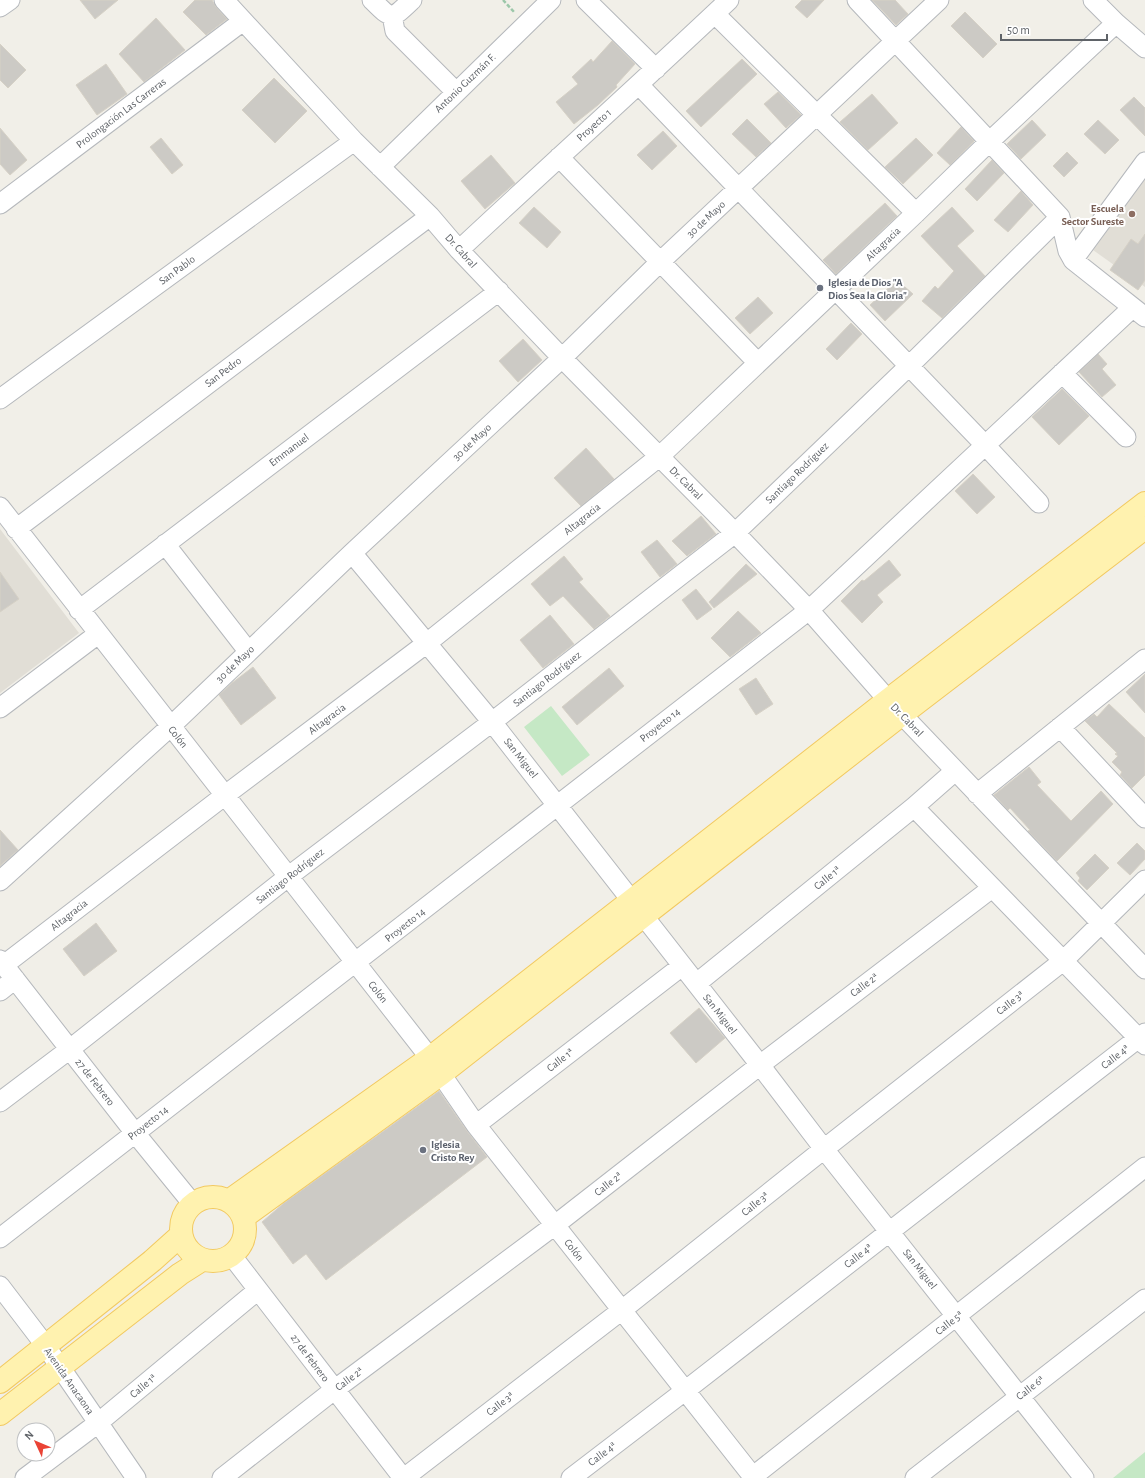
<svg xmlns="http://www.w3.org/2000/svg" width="1145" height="1478" viewBox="0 0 1145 1478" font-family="'Alegreya Sans',sans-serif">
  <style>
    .education { fill: #e1ded6 }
    .green { fill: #c5e8c5 }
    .building { fill: #cccac5; stroke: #d6d1c6 }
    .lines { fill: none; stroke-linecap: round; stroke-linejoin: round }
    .minor-casing { stroke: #b5b8bc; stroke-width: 21 }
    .major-casing { stroke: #f2c960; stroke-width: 24 }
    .path { stroke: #9cc7a9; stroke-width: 2.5; stroke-dasharray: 4 2; stroke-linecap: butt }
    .minor { stroke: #fff; stroke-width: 19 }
    .major { stroke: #fff2af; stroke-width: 22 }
    .education-dot { fill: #8d6e63; stroke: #fff; stroke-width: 1.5 }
    .worship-dot { fill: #6b7280; stroke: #fff; stroke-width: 1.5 }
    .labels { text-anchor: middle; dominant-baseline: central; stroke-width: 4; stroke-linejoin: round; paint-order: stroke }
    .street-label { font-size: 11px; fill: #5f6368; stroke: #fff }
    .education-label { font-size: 11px; font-weight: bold; fill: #785e54; stroke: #fff; text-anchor: end }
    .worship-label { font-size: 11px; font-weight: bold; fill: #5b616d; stroke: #fff; text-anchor: start }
  </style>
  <rect width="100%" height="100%" fill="#f1efe8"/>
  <path class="education" d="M1145 179V287L1093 250Z
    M0 529 79 633 0 693Z"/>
  <path class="green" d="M551 706 590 755 562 776 524 727Z
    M1145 1452V1478H1113Z"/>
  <path class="building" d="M80 0H118L95 19Z
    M195 0H212L216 7 227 19 206 35 183 12Z
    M802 0H824L807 18 795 7Z
    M872 0H895L908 14 896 25Z
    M965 12 997 44 983 58 951 26Z
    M156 18 185 50 144 82 119 54Z
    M612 41 635 64 616 85 617 87 598 105 574 124 556 102 578 84 572 77 591 59 593 62Z
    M0 44 26 70 8 88 0 80Z
    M742 59 757 74 701 127 686 111Z
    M106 64 127 94 97 115 76 85Z
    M274 78 307 111 275 143 242 110Z
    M778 92 801 115 786 128 764 104Z
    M872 94 898 123 868 150 840 122Z
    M1134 97 1145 108V136L1120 110Z
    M747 119 771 143 756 157 732 134Z
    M1032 120 1046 135 1021 159 1007 144Z
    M1098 120 1119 140 1105 154 1084 134Z
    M961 127 974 141 950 165 937 153Z
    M0 128 27 160 10 175 0 164Z
    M663 131 677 146 652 170 637 155Z
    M161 138 183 165 172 174 150 147Z
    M916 138 933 155 903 184 885 167Z
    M1067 152 1078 163 1064 177 1053 166Z
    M491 155 515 183 485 209 461 181Z
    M992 160 1004 173 977 201 965 189Z
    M1021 191 1033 205 1008 232 994 220Z
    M885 203 897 216 836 274 823 260Z
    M534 207 561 232 547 248 519 223Z
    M952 207 974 231 957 246 985 276 942 318 922 301 935 286 938 289 954 271 921 236Z
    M1145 234V280L1138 290 1110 270 1131 239 1138 244Z
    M897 280 913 294 885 321 870 305Z
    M758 297 773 313 750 334 735 318Z
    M851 323 862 334 837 360 826 349Z
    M523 339 542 360 518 382 499 361Z
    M1098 354 1107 364 1102 369 1116 385 1102 397 1079 372Z
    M1062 389 1089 416 1059 445 1032 417Z
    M586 448 614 479 581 506 554 478Z
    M973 474 995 497 977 514 955 491Z
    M701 516 716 534 687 556 672 541Z
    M657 540 677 564 660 577 641 552Z
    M564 556 583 579 579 582 610 616 594 629 563 596 550 606 531 584Z
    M889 560 901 575 877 595 883 602 862 623 841 601 862 580 864 581Z
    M746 564 757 574 714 608 709 602Z
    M0 572 19 599 0 612Z
    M696 589 712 609 697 620 682 600Z
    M738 611 761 633 730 657 711 638Z
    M550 615 574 644 543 668 520 640Z
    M253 667 276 698 241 725 219 695 232 683Z
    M609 668 624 686 577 725 562 707Z
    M1145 674V713L1126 692Z
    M756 678 773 704 756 715 739 689Z
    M1109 704 1145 738V775L1132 788 1120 775 1122 772 1112 762 1118 756 1115 754 1117 753 1085 721 1094 714 1097 717Z
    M1029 767 1041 782 1037 785 1071 821 1101 791 1113 804 1057 861 1028 831 1030 830 1010 808 1008 810 994 795Z
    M0 830 18 850 0 866Z
    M1137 843 1145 851V859L1130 875 1117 863Z
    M1095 854 1109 868 1087 890 1078 881 1080 878 1076 873Z
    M96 923 117 951 84 976 63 949Z
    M699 1008 725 1038 696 1063 670 1033Z
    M439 1091 467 1131 487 1157 326 1280 306 1254 293 1264 262 1222 284 1203Z"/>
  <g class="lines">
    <g class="minor-casing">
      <path id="minor" d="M224 0 354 141 430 216 459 250 562 358 735 533 809 610 888 700 1145 969
        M372 0C392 20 391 20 412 0
        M586 0 656 69
        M857 0 1060 217 1068 251 1073 260 1145 317
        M1093 0 1116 23 1145 48
        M0 7 10 0
        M715 14 916 213
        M392 15 395 31 456 92
        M639 85 985 445 1039 503
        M559 157 758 363
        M380 167 551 0
        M0 204 243 21
        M459 250C549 166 640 84 729 0
        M1073 260 1145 162
        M1062 373 1126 437
        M0 399 354 141
        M0 507 430 1058 476 1125 754 1478
        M16 529 430 216
        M165 544 248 651
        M352 553 492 722 760 1065 824 1149 1084 1478
        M79 610 499 291
        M0 708 98 634
        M1060 727 1145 818
        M977 794 1145 659
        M914 807 1145 1045
        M0 881 170 727 352 553 562 358 661 261 939 0
        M0 960 135 1133 192 1203
        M4 965 224 796 427 643 660 456 916 213 989 142 1116 23
        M697 983 914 807 955 771
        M0 991 15 979
        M0 1102 70 1049 289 876 492 722 735 533 909 366 1060 217
        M476 1125 682 966
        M0 1238 809 610 1132 308
        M232 1256 403 1478
        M0 1286 45 1345 136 1478
        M25 1478 98 1423 258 1290
        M222 1478 334 1390 555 1225 760 1065 992 888
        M404 1478 622 1310 824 1149 1063 961 1145 880
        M571 1478 686 1390 1145 1033
        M751 1478 1145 1167
        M915 1478 1145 1299"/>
    </g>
    <g class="major-casing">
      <path id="major" d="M181 1229a32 32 0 1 1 64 0a32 32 0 1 1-64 0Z
        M230 1200 430 1058 888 700 1145 503
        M244 1217 441 1074 901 715 1145 528
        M0 1382 152 1261 181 1235
        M0 1414 180 1274 202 1260"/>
    </g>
    <path class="path" d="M503 0 515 13"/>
    <use href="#minor" class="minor"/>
    <use href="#major" class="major"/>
  </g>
  <circle class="education-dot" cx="1132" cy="214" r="4"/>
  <g class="worship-dot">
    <circle cx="820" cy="288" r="4"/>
    <circle cx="423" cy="1150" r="4"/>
  </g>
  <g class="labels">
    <g class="street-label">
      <text transform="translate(465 83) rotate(-44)">Antonio Guzmán F.</text>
      <text transform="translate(121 113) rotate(-37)">Prolongación Las Carreras</text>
      <text transform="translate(594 125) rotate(-42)">Proyecto 1</text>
      <text transform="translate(706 219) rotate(-43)">30 de Mayo</text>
      <text transform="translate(883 244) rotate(-44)">Altagracia</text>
      <text transform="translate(461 251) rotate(48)">Dr. Cabral</text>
      <text transform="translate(177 270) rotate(-36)">San Pablo</text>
      <text transform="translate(223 372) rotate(-37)">San Pedro</text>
      <text transform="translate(472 442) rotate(-43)">30 de Mayo</text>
      <text transform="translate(289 450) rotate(-37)">Emmanuel</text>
      <text transform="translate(797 473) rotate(-44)">Santiago Rodríguez</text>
      <text transform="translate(686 483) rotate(45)">Dr. Cabral</text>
      <text transform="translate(582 519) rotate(-39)">Altagracia</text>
      <text transform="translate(235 664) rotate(-44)">30 de Mayo</text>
      <text transform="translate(547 679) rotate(-38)">Santiago Rodríguez</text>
      <text transform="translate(327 719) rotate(-37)">Altagracia</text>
      <text transform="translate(907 720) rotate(46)">Dr. Cabral</text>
      <text transform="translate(660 725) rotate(-38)">Proyecto 14</text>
      <text transform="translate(178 737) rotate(52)">Colón</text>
      <text transform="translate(521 758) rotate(52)">San Miguel</text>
      <text transform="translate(290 876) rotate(-38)">Santiago Rodríguez</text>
      <text transform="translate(827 878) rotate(-39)">Calle 1ª</text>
      <text transform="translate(69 915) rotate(-38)">Altagracia</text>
      <text transform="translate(405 925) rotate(-38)">Proyecto 14</text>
      <text transform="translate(864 985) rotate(-37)">Calle 2ª</text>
      <text transform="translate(378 992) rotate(52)">Colón</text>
      <text transform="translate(1010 1003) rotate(-38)">Calle 3ª</text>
      <text transform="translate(720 1014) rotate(52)">San Miguel</text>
      <text transform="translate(1115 1057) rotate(-38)">Calle 4ª</text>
      <text transform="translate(560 1060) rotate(-38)">Calle 1ª</text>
      <text transform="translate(95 1082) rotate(52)">27 de Febrero</text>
      <text transform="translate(148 1123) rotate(-38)">Proyecto 14</text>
      <text transform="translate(608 1184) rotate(-38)">Calle 2ª</text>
      <text transform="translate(755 1204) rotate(-39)">Calle 3ª</text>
      <text transform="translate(574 1250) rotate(52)">Colón</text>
      <text transform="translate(858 1256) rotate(-38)">Calle 4ª</text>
      <text transform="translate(920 1269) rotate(52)">San Miguel</text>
      <text transform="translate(949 1323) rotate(-38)">Calle 5ª</text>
      <text transform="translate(310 1358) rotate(53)">27 de Febrero</text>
      <text transform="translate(349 1379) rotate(-37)">Calle 2ª</text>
      <text transform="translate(69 1381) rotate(55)">Avenida Anacaona</text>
      <text transform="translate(143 1386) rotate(-40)">Calle 1ª</text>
      <text transform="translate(1030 1388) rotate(-38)">Calle 6ª</text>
      <text transform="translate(500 1404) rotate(-38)">Calle 3ª</text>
      <text transform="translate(602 1454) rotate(-37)">Calle 4ª</text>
    </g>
    <g class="education-label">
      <text x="1124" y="208">Escuela<tspan x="1124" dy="13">Sector Sureste</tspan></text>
    </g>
    <g class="worship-label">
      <text x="828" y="282">Iglesia de Dios "A<tspan x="828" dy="13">Dios Sea la Gloria"</tspan></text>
      <text x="431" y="1144">Iglesia<tspan x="431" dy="13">Cristo Rey</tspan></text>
    </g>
  </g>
  <g transform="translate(36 1442) rotate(314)"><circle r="19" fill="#ffffff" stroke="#bfc1c3"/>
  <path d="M0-3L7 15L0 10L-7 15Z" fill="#ea4335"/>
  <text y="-6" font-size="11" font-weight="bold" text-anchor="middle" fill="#5f6368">N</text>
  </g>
  <path d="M1001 34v6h106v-6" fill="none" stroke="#5f6368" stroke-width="2"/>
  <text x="1007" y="34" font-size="12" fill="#5f6368" stroke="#ffffff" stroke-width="3" paint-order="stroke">50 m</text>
</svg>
